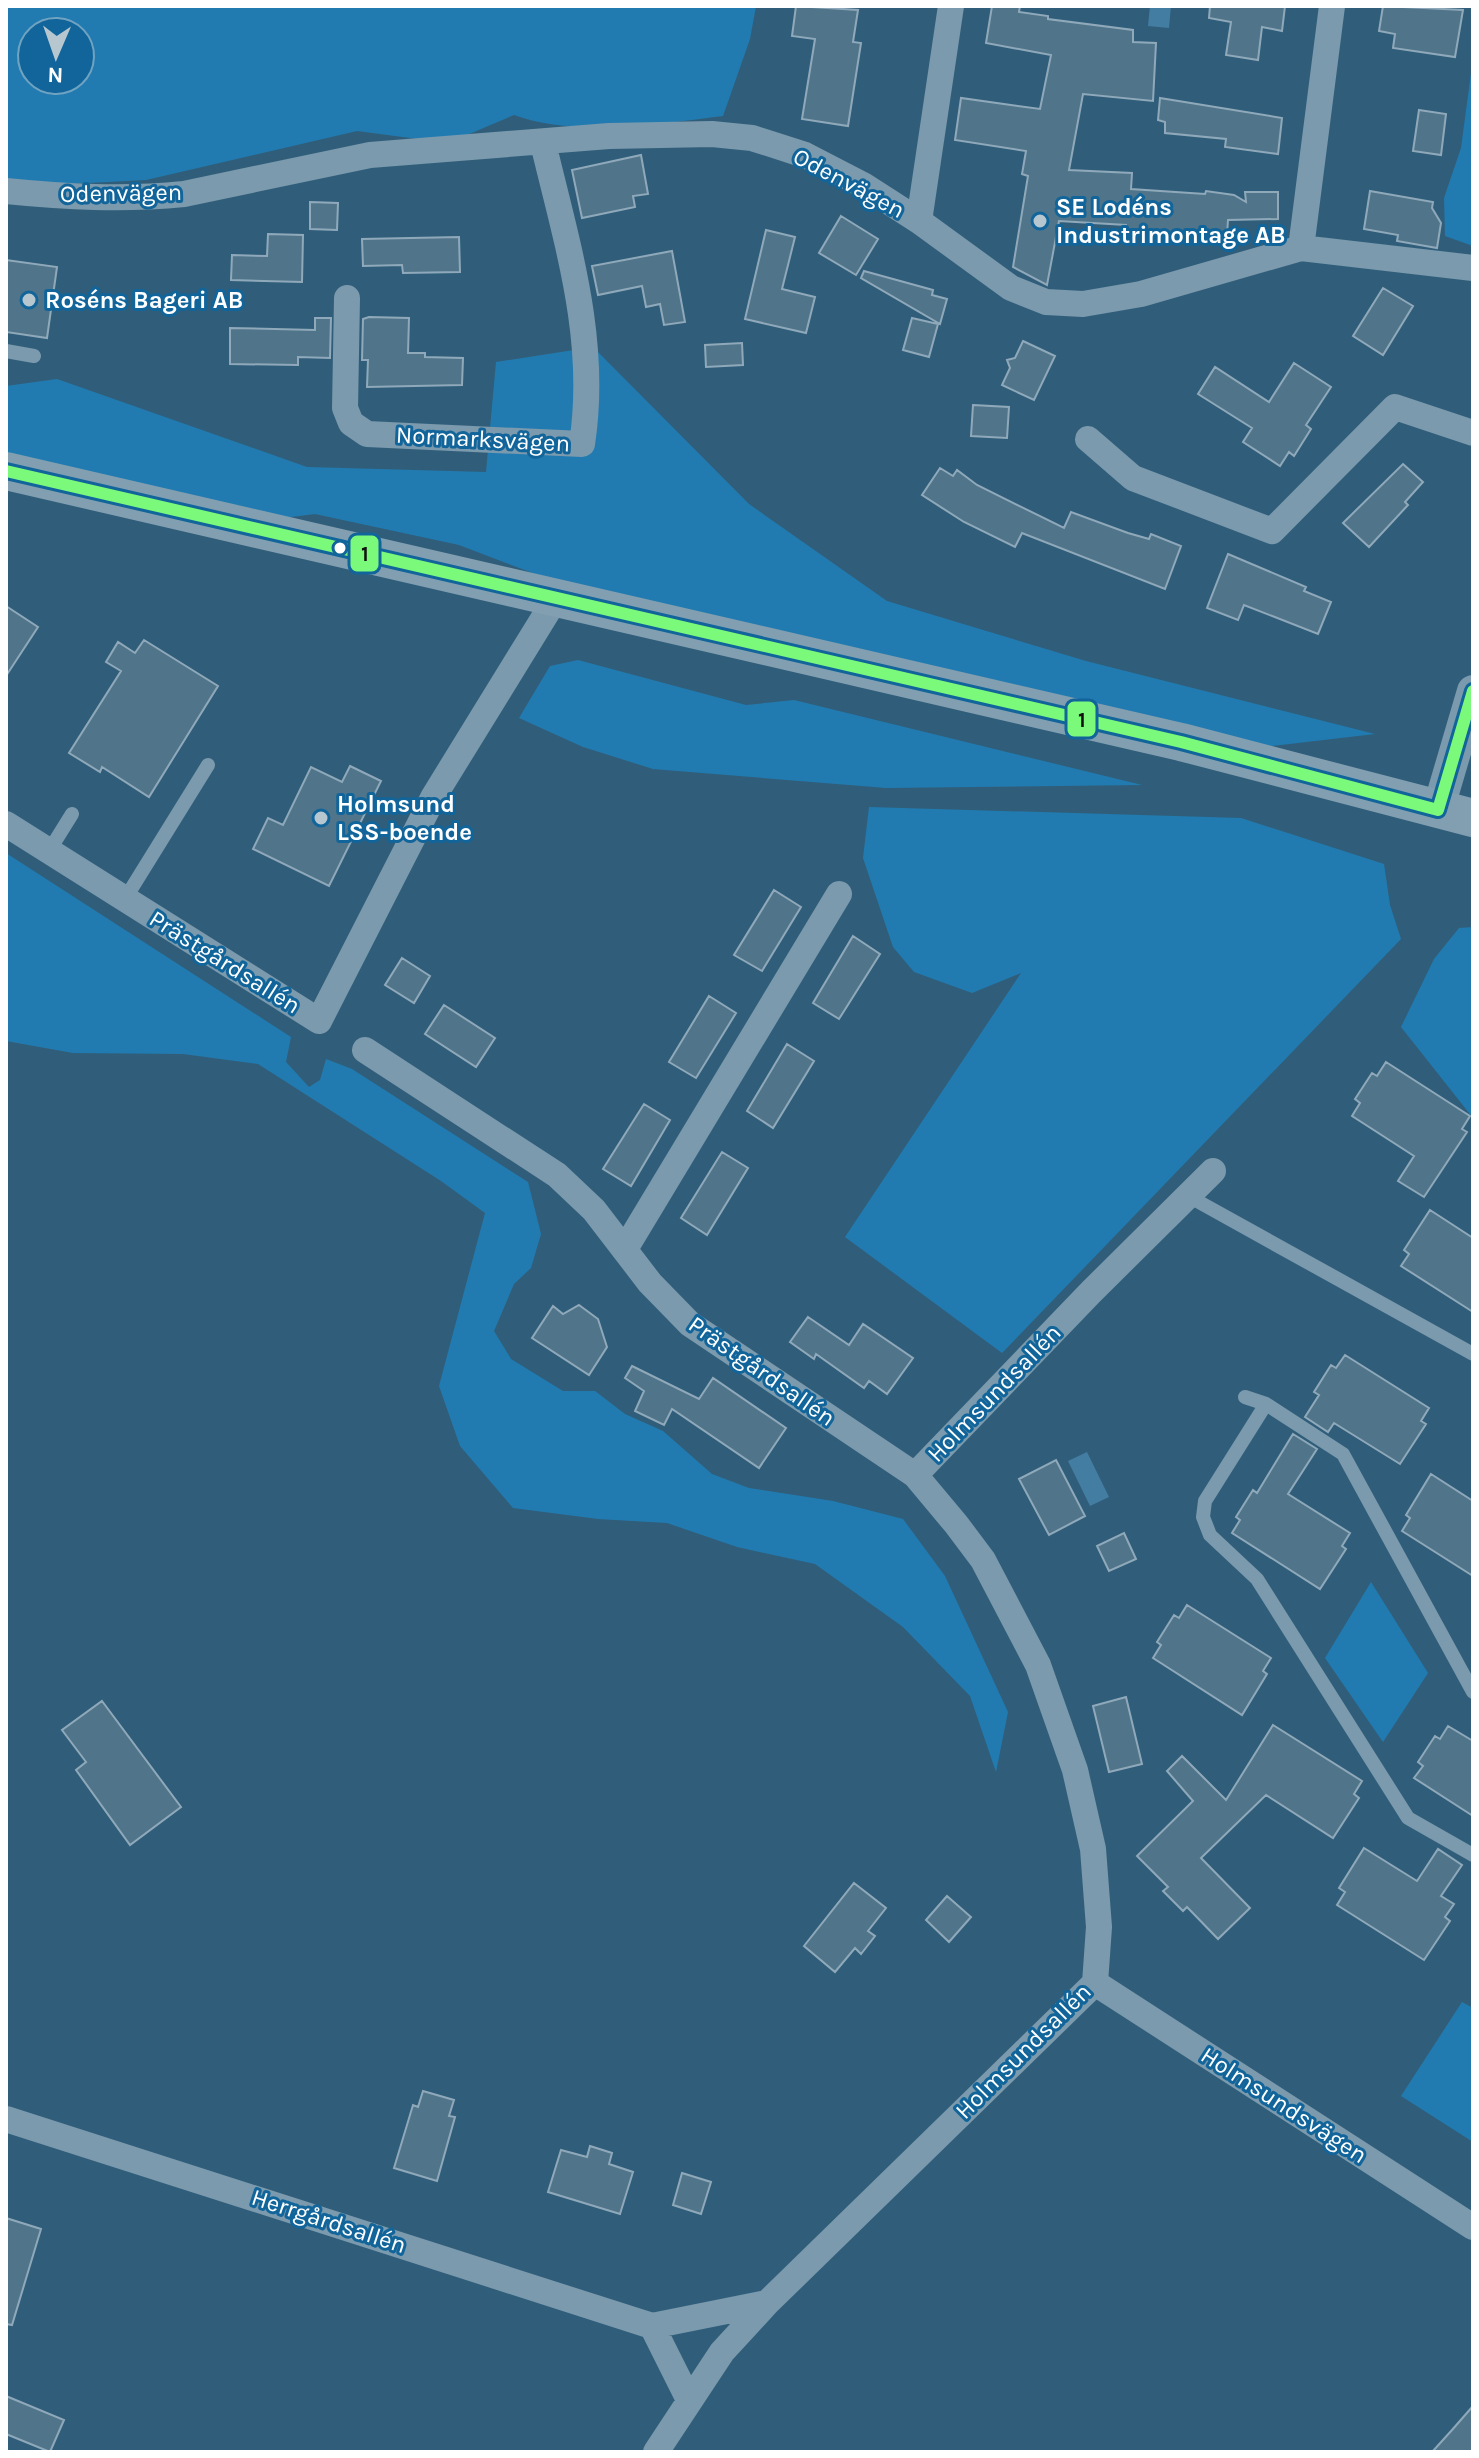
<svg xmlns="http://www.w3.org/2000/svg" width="1479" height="2458" viewBox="0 0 1479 2458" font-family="Karla,sans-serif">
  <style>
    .green { fill: #227bb0; fill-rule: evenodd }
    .water { fill: #447da2 }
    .building { fill: #50758a; stroke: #8fa9ba; stroke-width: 2 }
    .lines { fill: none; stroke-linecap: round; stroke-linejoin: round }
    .service { stroke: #7b9aad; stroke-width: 14 }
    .minor { stroke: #7b9aad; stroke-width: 26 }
    .tertiary { stroke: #7b9aad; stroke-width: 32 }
    .secondary { stroke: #829fb1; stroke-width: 38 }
    .bus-1-casing { stroke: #11659a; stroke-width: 18 }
    .bus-1 { stroke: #7af97a; stroke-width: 12 }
    .poi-dot { fill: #b7c7d0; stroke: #11659a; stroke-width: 3 }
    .bus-dot { fill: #fff; stroke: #11659a; stroke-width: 3 }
    .labels { text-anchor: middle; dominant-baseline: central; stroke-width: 6; stroke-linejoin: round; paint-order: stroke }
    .street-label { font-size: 24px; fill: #fff; stroke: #11659a }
    .poi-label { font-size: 24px; font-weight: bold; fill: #fff; stroke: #11659a; text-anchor: start }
    .line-badge { stroke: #11659a; stroke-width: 3 }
    .pale-badge-label { font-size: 22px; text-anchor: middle; font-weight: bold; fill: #111 }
  </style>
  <rect width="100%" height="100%" fill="#305e7a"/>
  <path class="green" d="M6 6H756L750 39 723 116C661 124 572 137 514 115L448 143 357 131 146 180 68 184 6 180ZM32 32H80V80H32Z
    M1473 58V246L1445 236 1444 198 1461 148Z
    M593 347 749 504 887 601 1086 661 1375 734 1264 747 551 580 459 545 315 514 275 519 6 457V386L57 379 307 467 486 472 496 362Z
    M578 660 746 705 794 700 1142 785 886 788 653 769 583 747 519 718 550 666Z
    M869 807 1241 818 1384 864 1390 905 1401 939 1002 1353 845 1237 1021 973 972 993 914 972 893 947 863 858Z
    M6 853 291 1037 286 1062 309 1087 320 1080 326 1059 352 1069 528 1182 541 1234 531 1268 514 1284 494 1331 511 1359 563 1391H595L625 1414 663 1431 712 1474 749 1488 833 1501 903 1519 945 1576 1008 1712 996 1772 970 1696 903 1627 815 1564 737 1547 667 1523 598 1519 513 1508 460 1446 439 1386 485 1213 441 1181 258 1064 183 1054 73 1053 6 1041Z
    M1473 927V1118L1401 1027 1434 959 1459 928Z
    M1371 1582 1428 1673 1383 1742 1325 1658Z
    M1462 2002 1473 2008V2142L1401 2096Z"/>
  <path class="water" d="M1150 6H1171L1169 28 1148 26Z
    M1087 1452 1109 1497 1090 1506 1068 1461Z"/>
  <path class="building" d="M796 6 858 10 853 42 861 43 848 126 802 119 815 39 792 36Z
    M992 6H1020L1019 12 1048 16V19L1133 30V42L1156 43 1153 101 1083 94 1069 170 1132 173 1131 189 1205 194 1206 191 1234 195 1246 202 1245 192H1278V219L1228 220 1227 235 1126 230V225L1059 221 1047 285 1013 267 1028 176 1022 174 1026 151 955 140 961 98 1040 109 1051 55 986 43Z
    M1210 6H1285L1282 31 1262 27 1258 60 1226 55 1231 22 1209 18Z
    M1383 6 1463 10 1455 57 1393 48 1395 34 1379 31Z
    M1160 98 1282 118 1278 154 1225 147 1226 139 1165 133V122L1158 120Z
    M1419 110 1446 114 1441 155 1413 151Z
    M641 155 648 194 633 196 635 207 582 218 572 170Z
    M1370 191 1433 202 1432 208 1441 223 1437 248 1397 241 1398 235 1364 229Z
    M310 202 338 203 337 230 310 229Z
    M841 216 878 239 856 275 819 253Z
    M766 230 795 237 782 289 815 297 806 333 745 319Z
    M268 234 303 235 302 282 231 280 232 255 267 256Z
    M459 237 460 272 403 273 402 265 363 266 362 239Z
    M672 251 685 322 664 325 660 304 646 307 642 286 598 295 592 266Z
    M6 260 57 267 47 338 6 332Z
    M864 271 933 290 932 295 947 299 940 324 861 278Z
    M1383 288 1413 306 1383 355 1353 336Z
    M369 317 409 318 408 353H425V357L463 358 462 385 367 387 368 360H362L363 319Z
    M315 318H331L330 358 298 357V365L230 364V328L315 330Z
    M912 318 938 324 929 357 903 350Z
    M1023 341 1055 356 1034 400 1002 385 1010 368 1007 360 1015 358Z
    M742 343 743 365 706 367 705 345Z
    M1294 363 1331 387 1306 425 1311 429 1294 456 1289 452 1280 466 1243 442 1252 428 1198 394 1215 367 1269 402Z
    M973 405 1009 407 1007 438 971 436Z
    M1403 464 1423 482 1405 502 1408 505 1369 547 1343 523Z
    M940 468 953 476 957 470 977 485 1064 528 1071 512 1128 533 1149 539 1151 534 1181 546 1165 589 1022 533 1015 547 964 522 922 495Z
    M1228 554 1306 587 1304 591 1331 602 1318 634 1244 605 1238 620 1207 608Z
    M6 606 38 627 6 676Z
    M144 640 218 686 149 797 102 767 100 772 69 753 121 671 106 662 118 642 135 653Z
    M350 766 381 781 329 886 253 849 268 818 283 825 311 767 342 782Z
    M774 890 801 907 762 971 734 955Z
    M853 936 880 954 839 1019 813 1003Z
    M402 958 430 976 414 1003 385 985Z
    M709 996 736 1013 696 1078 669 1062Z
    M444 1005 495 1038 476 1067 425 1034Z
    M787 1044 814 1061 773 1128 747 1111Z
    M1386 1062 1470 1116 1462 1129 1467 1132 1424 1197 1398 1181 1414 1156 1352 1116 1360 1103 1355 1099 1372 1073 1377 1076Z
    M644 1104 670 1120 631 1186 603 1169Z
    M722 1152 748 1168 707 1235 681 1218Z
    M1430 1210 1473 1238V1312L1401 1266 1409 1254 1404 1250Z
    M579 1305 598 1319 607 1347 589 1375 532 1338 553 1306 563 1314Z
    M808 1317 849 1345 863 1324 913 1358 887 1394 869 1381 864 1388 816 1354 814 1359 790 1342Z
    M1345 1355 1429 1408 1421 1421 1426 1424 1400 1464 1334 1423 1328 1432 1305 1417 1319 1395 1314 1392 1331 1365 1336 1368Z
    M632 1366 699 1399 713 1378 786 1428 759 1468 672 1409 664 1425 635 1411 644 1391 625 1378Z
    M1293 1434 1317 1449 1288 1494 1350 1533 1342 1546 1346 1549 1320 1589 1232 1533 1240 1520 1236 1517 1253 1490 1257 1493Z
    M1056 1460 1085 1516 1049 1535 1019 1479Z
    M1431 1474 1473 1501V1576L1402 1531 1410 1518 1406 1515Z
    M1124 1533 1136 1559 1109 1571 1097 1546Z
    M1187 1605 1271 1658 1263 1671 1267 1674 1242 1715 1153 1658 1161 1645 1157 1642 1174 1615 1179 1618Z
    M1126 1697 1142 1764 1109 1772 1093 1706Z
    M102 1701 181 1807 130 1845 76 1770 86 1762 62 1730Z
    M1273 1725 1362 1781 1354 1794 1359 1798 1333 1838 1266 1795 1201 1858 1250 1908 1218 1939 1187 1907 1183 1911 1163 1891 1168 1887 1137 1856 1193 1801 1167 1771 1182 1756 1226 1800Z
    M1448 1726 1473 1741V1816L1414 1778 1423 1766 1418 1762 1435 1736 1440 1739Z
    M1364 1848 1417 1881 1438 1849 1462 1865 1441 1896 1454 1904 1445 1917 1450 1921 1424 1960 1337 1905 1345 1892 1339 1888Z
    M854 1883 886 1908 868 1931 875 1936 861 1954 855 1948 835 1972 804 1946Z
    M947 1896 971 1917 949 1942 926 1920Z
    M423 2091 454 2100 449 2116 455 2117 437 2181 394 2168 413 2105 418 2107Z
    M590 2146 612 2153 609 2164 633 2172 620 2214 548 2192 561 2150 587 2157Z
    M682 2173 711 2182 701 2214 673 2205Z
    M6 2218 41 2229 12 2325 6 2324Z
    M6 2396 64 2420 50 2452 6 2434Z
    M1473 2406V2452H1432L1452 2430Z"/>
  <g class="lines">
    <path class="service" d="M6 351 34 356
      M49 851 72 814
      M125 899 208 765
      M1190 1197 1473 1354
      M1245 1397 1266 1404 1205 1501 1203 1517 1210 1535 1257 1579 1408 1818 1473 1855
      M1266 1404 1343 1454 1473 1692"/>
    <path class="minor" d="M6 191C66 197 123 200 184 194L370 155 609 136 712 134 752 138 805 155 863 185 919 221 1011 288 1046 302 1083 304 1141 294 1301 248 1473 268
      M919 221 951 6
      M1301 248 1332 6
      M347 298 345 408 351 423 367 434 582 444C598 340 567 244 543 143
      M1088 439 1133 478 1272 531 1395 407 1473 433
      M6 824 319 1021 434 796 556 598
      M365 1050 557 1175 594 1210 650 1283 690 1324 915 1475 956 1524 983 1560 1038 1665 1075 1770 1093 1849 1099 1927 1095 1983 767 2303 722 2352 656 2452
      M625 1249 839 894
      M915 1475 1091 1292 1213 1171
      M1095 1983 1473 2227
      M6 2119 652 2326
      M689 2400 652 2326 767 2303"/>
    <path class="tertiary" d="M1438 810 1473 691"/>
    <path class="secondary" d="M6 471 1181 742 1473 818"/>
    <g class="bus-1-casing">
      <path id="bus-1" d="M6 471 1181 742 1438 810
        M1438 810 1473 691"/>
    </g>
    <use href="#bus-1" class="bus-1"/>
  </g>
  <g class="poi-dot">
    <circle cx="1040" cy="221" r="8"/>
    <circle cx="29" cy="300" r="8"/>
    <circle cx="321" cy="818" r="8"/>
  </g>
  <circle class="bus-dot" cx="340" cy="548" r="7"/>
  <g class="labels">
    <g class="street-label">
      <text transform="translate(849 183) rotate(28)">Odenvägen</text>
      <text transform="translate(121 193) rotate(-1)">Odenvägen</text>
      <text transform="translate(483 439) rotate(3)">Normarksvägen</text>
      <text transform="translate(225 962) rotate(32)">Prästgårdsallén</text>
      <text transform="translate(762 1371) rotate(35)">Prästgårdsallén</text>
      <text transform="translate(994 1393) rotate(-46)">Holmsundsallén</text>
      <text transform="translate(1023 2051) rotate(-45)">Holmsundsallén</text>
      <text transform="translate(1284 2105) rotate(33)">Holmsundsvägen</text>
      <text transform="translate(329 2221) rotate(18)">Herrgårdsallén</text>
    </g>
    <g class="poi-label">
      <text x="1056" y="207">SE Lodéns<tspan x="1056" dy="28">Industrimontage AB</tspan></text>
      <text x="45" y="300">Roséns Bageri AB</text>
      <text x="337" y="804">Holmsund<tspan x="337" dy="28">LSS-boende</tspan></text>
    </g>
  </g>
  <g class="line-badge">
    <rect x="349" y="534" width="31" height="39" rx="8" fill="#7af97a"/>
    <rect x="1066" y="700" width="31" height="38" rx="8" fill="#7af97a"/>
  </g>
  <g class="pale-badge-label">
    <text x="365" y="561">1</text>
    <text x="1082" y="727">1</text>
  </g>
  <rect width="1479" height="2458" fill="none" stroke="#ffffff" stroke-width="16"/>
  <g transform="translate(56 56) rotate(182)"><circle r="38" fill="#11659a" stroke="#70a3c2" stroke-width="2"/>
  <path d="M0-6L14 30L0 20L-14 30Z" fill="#b7c7d0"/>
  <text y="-12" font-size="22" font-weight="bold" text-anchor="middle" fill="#ffffff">N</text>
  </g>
</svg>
